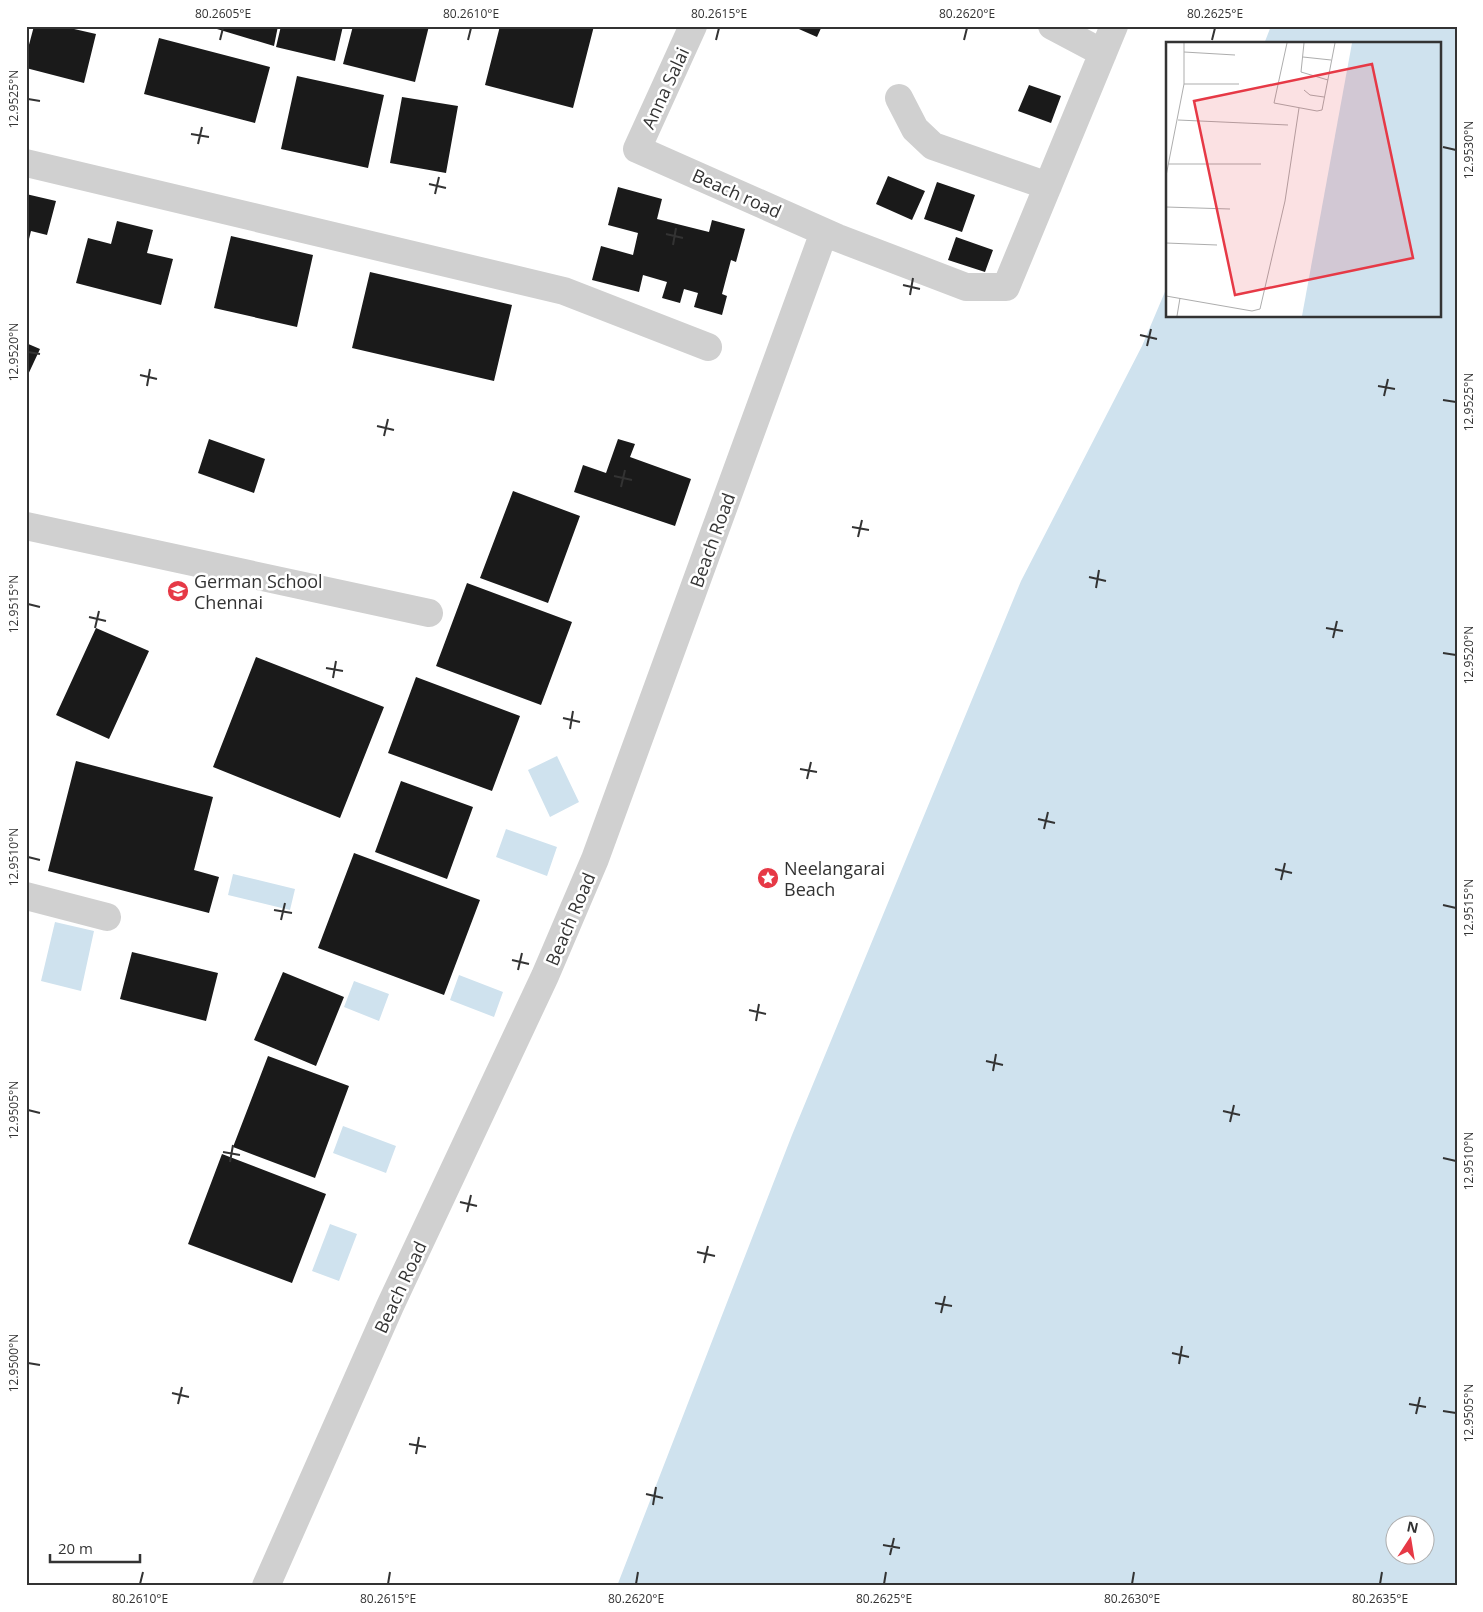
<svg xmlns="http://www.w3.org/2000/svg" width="1483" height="1612" viewBox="0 0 1483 1612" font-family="'Open Sans',sans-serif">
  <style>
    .water { fill: #cfe2ee; fill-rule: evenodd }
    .building { fill: #1a1a1a }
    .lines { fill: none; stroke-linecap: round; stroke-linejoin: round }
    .street { stroke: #d0d0d0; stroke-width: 28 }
    .ticks { fill: none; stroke: #333; stroke-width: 2 }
    .labels { text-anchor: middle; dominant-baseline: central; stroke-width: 5; stroke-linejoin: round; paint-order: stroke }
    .street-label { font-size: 18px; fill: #333; stroke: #fff }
    .poi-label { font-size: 18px; fill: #333; stroke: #fff; text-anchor: start }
    .inset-road { fill: none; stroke: #adadad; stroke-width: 1 }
    .view { fill: #e63946; fill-opacity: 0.15; stroke: #e63946; stroke-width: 2.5 }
    .inset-edge { fill: none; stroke: #333; stroke-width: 2.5 }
    .neatline { fill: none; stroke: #333; stroke-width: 2 }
    .ticks-label { font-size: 12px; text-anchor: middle; fill: #333 }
  </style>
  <rect width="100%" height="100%" fill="#fff"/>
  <path class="water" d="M1271 26H1457V1586H617L792 1135 1021 581 1142 346 1167 287V316H1439V44H1264ZM1426 1524V1554H1396V1524Z
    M557 756 579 802 550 817 528 770Z
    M506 829 557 847 547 876 496 857Z
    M233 874 295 889 290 910 228 895Z
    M55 922 94 931 81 991 41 981Z
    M459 975 503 992 494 1017 450 1000Z
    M354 981 389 994 379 1021 344 1007Z
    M343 1126 396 1146 386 1173 333 1153Z
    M330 1224 357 1234 339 1281 312 1271Z"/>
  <path class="building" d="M34 26H61L96 34 84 83 26 68V56Z
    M207 26H278L274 46Z
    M281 26H343L335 61 276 47Z
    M353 26H429L415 82 343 64Z
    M500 26H594L573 108 485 85Z
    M792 26H822L817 37Z
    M159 38 270 67 255 123 144 94Z
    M297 76 384 95 368 168 281 149Z
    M1029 85 1061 96 1051 123 1018 111Z
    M402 97 458 106 446 173 390 163Z
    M888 176 925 191 912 220 876 204Z
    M937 182 975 195 962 232 924 219Z
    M618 187 662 199 657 219 709 232 712 220 745 229 736 262 731 260 722 294 727 296 722 315 694 307 698 293 684 289 680 303 662 298 667 282 643 275 639 292 592 280 601 246 633 255 638 233 608 225Z
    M26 194 56 201 47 235 31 231 27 247Z
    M117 221 153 230 147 253 173 259 161 305 76 283 88 238 111 244Z
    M231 236 313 255 297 327 214 308Z
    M956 237 993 250 985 272 948 260Z
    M370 272 512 305 494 381 352 348Z
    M26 343 40 349 26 379Z
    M209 439 265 459 254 493 198 473Z
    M618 439 635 444 630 457 691 479 675 526 574 492 583 465 606 473Z
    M513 491 580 516 548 603 480 578Z
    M467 583 572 622 541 705 436 666Z
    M96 628 149 651 109 739 56 715Z
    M256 657 384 707 340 818 213 767Z
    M416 677 520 716 492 791 388 753Z
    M76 761 213 797 194 870 219 877 209 913 48 871Z
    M401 781 473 807 447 879 375 852Z
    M354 853 480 900 444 995 318 948Z
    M132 952 218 973 206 1021 120 999Z
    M283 972 344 997 316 1066 254 1040Z
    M268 1056 349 1086 315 1178 233 1147Z
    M222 1154 326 1194 292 1283 188 1244Z"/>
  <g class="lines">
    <path class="street" d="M693 26 637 149 838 238 966 287H1006L1114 26
      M1052 26 1103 53
      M899 98 915 129 933 146 1048 186
      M26 163 564 291 708 347
      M26 526 429 613
      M26 896 107 917
      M266 1586 390 1306 545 976 595 859 824 232"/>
  </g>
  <path class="ticks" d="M220 40 223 28M468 40 471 28M716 40 719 28M964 40 967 28M1212 40 1215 28M28 99 40 101M191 134 209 137M198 144 202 127M1443 147 1456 150M429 184 446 188M435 194 439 177M666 234 683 238M673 245 676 228M903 285 920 289M910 295 913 278M1140 335 1157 339M1147 346 1151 329M28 352 40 354M140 375 157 379M147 386 150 369M1378 386 1395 389M1384 396 1388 379M1443 400 1456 402M377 426 394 430M384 436 388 419M614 476 632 480M621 487 625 470M852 527 869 530M858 537 862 520M1089 577 1106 581M1096 588 1099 570M28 604 40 607M89 617 106 621M95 628 99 611M1326 628 1343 631M1333 638 1337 621M1443 653 1456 655M326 668 343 671M333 678 336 661M563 718 580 722M570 729 573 711M800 769 817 772M807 779 811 762M1038 819 1055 823M1044 829 1048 812M28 857 40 860M1275 869 1292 873M1281 880 1285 863M1443 905 1456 908M274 910 292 913M281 920 285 903M512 960 529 964M518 970 522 953M749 1010 766 1014M756 1021 759 1004M986 1061 1003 1065M993 1071 996 1054M28 1110 40 1113M1223 1111 1240 1115M1230 1122 1234 1105M223 1152 240 1155M1443 1158 1456 1161M230 1162 233 1145M460 1202 477 1206M467 1212 471 1195M697 1252 715 1256M704 1263 708 1246M935 1303 952 1306M941 1313 945 1296M1172 1353 1189 1357M28 1363 40 1365M1179 1364 1182 1346M172 1393 189 1397M178 1404 182 1387M1409 1404 1426 1407M1443 1411 1456 1413M1416 1414 1420 1397M409 1444 426 1447M416 1454 419 1437M646 1494 663 1498M653 1505 656 1487M883 1545 900 1548M890 1555 894 1538M140 1584 143 1572M388 1584 390 1572M636 1584 638 1572M884 1584 886 1572M1132 1584 1134 1572M1380 1584 1382 1572"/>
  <defs>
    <g id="school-disc" transform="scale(1.125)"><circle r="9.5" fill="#e63946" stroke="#fff"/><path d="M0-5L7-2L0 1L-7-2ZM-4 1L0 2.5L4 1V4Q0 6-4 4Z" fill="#fff"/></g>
    <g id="sight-disc" transform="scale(1.125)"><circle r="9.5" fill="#e63946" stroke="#fff"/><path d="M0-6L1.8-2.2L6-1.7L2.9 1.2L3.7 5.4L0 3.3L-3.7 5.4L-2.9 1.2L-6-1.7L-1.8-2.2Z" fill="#fff"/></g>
  </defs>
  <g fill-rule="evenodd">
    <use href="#school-disc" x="178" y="591"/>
    <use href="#sight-disc" x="768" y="878"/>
  </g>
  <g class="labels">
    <g class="street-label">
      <text transform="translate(665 88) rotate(-65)">Anna Salai</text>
      <text transform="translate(737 193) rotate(24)">Beach road</text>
      <text transform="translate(712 540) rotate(-70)">Beach Road</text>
      <text transform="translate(570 919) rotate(-67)">Beach Road</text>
      <text transform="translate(400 1287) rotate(-65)">Beach Road</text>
    </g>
    <g class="poi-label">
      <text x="194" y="581">German School<tspan x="194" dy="21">Chennai</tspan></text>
      <text x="784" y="868">Neelangarai<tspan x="784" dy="21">Beach</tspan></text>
    </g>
  </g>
  <g transform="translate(1166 42)">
    <rect width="275" height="275" fill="#fff"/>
    <path d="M186 1H275V274H136Z" fill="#cfe2ee"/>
    <path class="inset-road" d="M121 1 108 61 151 69 156 68 169 1M138 1 135 30 162 38M18 10 69 13M137 15 165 18M18 42H73M138 48 144 53 158 55M12 78 122 83M2 122H95M0 134 18 42V1M0 165 64 167M0 201 51 203M0 254 86 269 94 267 119 159 133 66M11 274 14 256"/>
    <path class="view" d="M206 22 247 216 69 253 28 59Z"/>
    <rect width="275" height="275" class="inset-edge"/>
  </g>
  <rect width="1483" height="1612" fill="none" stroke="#ffffff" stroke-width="55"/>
  <g transform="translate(1410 1540) rotate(12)"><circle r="24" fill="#ffffff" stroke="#adadad"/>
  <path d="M0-4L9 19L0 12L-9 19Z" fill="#e63946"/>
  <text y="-8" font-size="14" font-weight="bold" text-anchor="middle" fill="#333333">N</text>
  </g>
  <path d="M50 1554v8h90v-8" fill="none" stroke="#333333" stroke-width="2.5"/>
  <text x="58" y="1554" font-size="15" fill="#333333" stroke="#ffffff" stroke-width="4" paint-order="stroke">20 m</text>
  <rect x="28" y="28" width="1428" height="1556" class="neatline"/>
  <g class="ticks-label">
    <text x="223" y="18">80.2605°E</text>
    <text x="471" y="18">80.2610°E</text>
    <text x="719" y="18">80.2615°E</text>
    <text x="967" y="18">80.2620°E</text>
    <text x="1215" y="18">80.2625°E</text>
    <text transform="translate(14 99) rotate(-90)" y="4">12.9525°N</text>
    <text transform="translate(1469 150) rotate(-90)" y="4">12.9530°N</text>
    <text transform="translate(14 352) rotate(-90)" y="4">12.9520°N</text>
    <text transform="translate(1469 402) rotate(-90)" y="4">12.9525°N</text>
    <text transform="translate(14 604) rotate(-90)" y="4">12.9515°N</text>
    <text transform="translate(1469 655) rotate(-90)" y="4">12.9520°N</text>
    <text transform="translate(14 857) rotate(-90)" y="4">12.9510°N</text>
    <text transform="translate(1469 908) rotate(-90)" y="4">12.9515°N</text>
    <text transform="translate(14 1110) rotate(-90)" y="4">12.9505°N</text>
    <text transform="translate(1469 1161) rotate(-90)" y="4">12.9510°N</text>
    <text transform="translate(14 1363) rotate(-90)" y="4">12.9500°N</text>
    <text transform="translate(1469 1413) rotate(-90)" y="4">12.9505°N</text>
    <text x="140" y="1603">80.2610°E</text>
    <text x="388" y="1603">80.2615°E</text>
    <text x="636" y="1603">80.2620°E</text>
    <text x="884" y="1603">80.2625°E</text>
    <text x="1132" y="1603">80.2630°E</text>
    <text x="1380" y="1603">80.2635°E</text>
  </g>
</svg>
